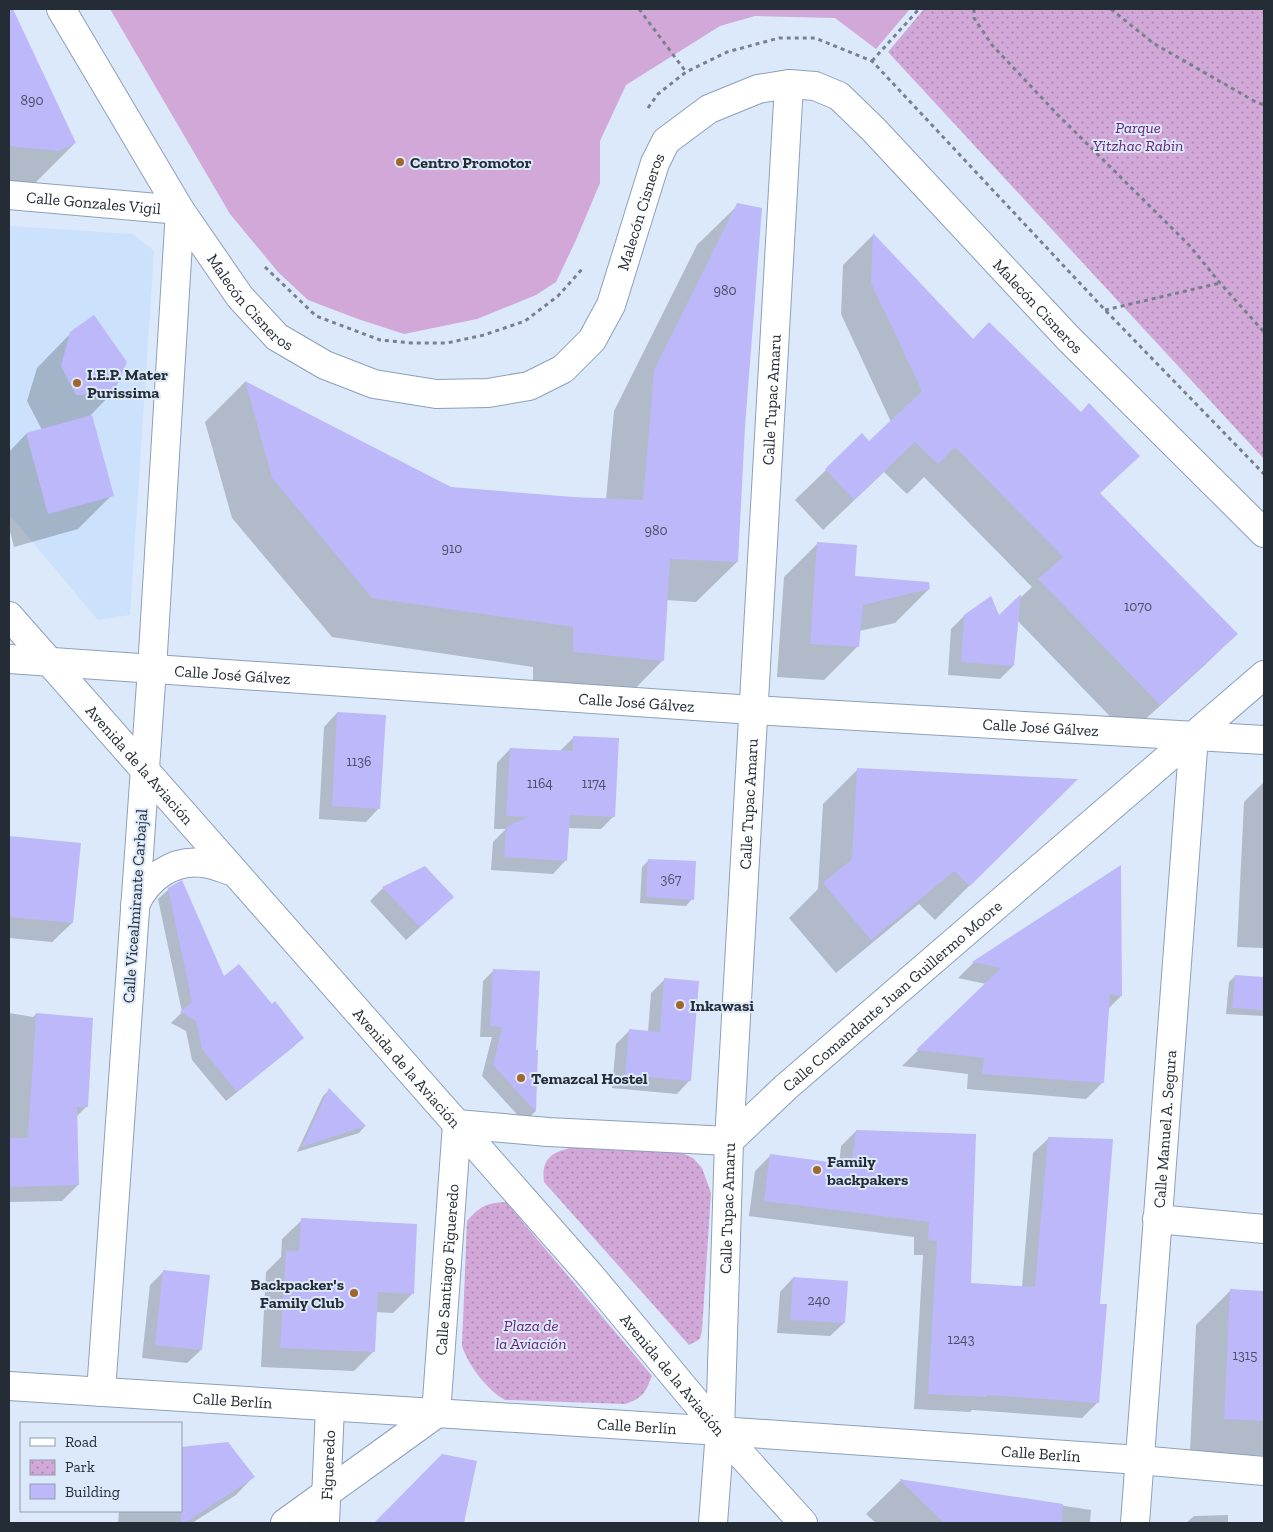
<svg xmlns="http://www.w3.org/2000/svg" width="1273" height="1532" viewBox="0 0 1273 1532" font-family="'Zilla Slab',serif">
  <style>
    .built { fill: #cce1fc }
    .green { fill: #d1a8d8 }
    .park { fill: url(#park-dots) }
    .shadow { fill: #0003 }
    .building { fill: #bdb8f9 }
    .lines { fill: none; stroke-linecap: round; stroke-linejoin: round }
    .minor-casing { stroke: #8ca0ba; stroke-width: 30 }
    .major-casing { stroke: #8ca0ba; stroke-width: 30 }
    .path { stroke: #78828f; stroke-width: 3; stroke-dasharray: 4 4; stroke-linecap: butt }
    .minor { stroke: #fff; stroke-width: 28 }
    .major { stroke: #fff; stroke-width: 28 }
    .poi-dot { fill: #a2652a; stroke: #dce9fa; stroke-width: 2 }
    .labels { text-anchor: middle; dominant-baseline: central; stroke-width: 4; stroke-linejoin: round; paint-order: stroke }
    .number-label { font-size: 14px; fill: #4a4f67 }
    .park-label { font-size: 16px; font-style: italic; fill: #672273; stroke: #dce9fa }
    .poi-label { font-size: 16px; font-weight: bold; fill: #242c36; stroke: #dce9fa; text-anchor: start }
    .street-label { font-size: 16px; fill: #242c36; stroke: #dce9fa }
  </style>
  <defs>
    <pattern id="park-dots" width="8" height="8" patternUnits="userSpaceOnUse" patternTransform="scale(1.25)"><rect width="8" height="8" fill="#d1a8d8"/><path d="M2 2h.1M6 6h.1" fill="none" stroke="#a989b0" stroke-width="1.8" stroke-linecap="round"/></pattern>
  </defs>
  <rect width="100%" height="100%" fill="#dce9fa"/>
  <path class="built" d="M9 226 133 234 154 251 130 615 98 620 9 514Z"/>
  <path class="green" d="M110 9H910L876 49 835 18 755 16 720 26 626 85 600 141V183L576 240 556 282 536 295 477 319 404 334 358 319 308 300 278 272 230 214Z"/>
  <path class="park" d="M924 9H1264V459L888 52Z
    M574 1147 678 1151 693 1158 702 1168 711 1193 702 1330 700 1339 689 1345 544 1182C541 1158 552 1152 574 1147Z
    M506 1202 652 1376C645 1393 643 1398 625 1404L505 1400C488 1391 468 1365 462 1346L467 1221C480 1206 487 1203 506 1202Z"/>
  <path class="shadow" d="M31 50 75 143 30 188 9 195V59Z
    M738 205 744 427 737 562 696 602 666 600 663 660 623 701 533 692V667L332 637 232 518 205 422 245 382 450 488 606 500 614 411 697 245Z
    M873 235 972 340 1081 413 1138 456 1099 494 1236 634 1206 664 1128 735 1017 620 1013 666 1000 679 948 675 951 629 965 615 999 617 1032 587 924 477 907 494 884 472 823 530 795 500 862 435 869 443 891 422 841 314 843 265Z
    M71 333 112 393 88 418 112 495 78 529 14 547 9 527V452L26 434 42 430 27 401 37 368Z
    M818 543 853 577 929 589 895 623 859 631 858 646 824 680 777 677 784 577Z
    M337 713 379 808 366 822 319 819 324 727Z
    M574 737 614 816 601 829 568 828 566 860 553 874 491 870 493 842 506 829H494L497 763 510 749 560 751Z
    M857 770 1075 780 935 920 919 904 836 973 789 918 818 889 823 804Z
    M1264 782V948L1237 947 1244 802Z
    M9 838 79 844 72 923 52 942 9 938Z
    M649 860 692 899 686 906 640 903 642 867Z
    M1120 867 1121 996 1108 1009 1102 1083 1086 1099 967 1089 968 1074 902 1066 986 984 958 978 973 963Z
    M383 888 439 910 406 940 370 901Z
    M169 889 224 978 272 1006 302 1038 292 1048 226 1101 192 1060 186 1031 171 1023 182 1012 158 899Z
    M494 970 535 1051H537L535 1112 524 1122 482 1076 492 1037H480L483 981Z
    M1235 976 1264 978V1016L1226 1014 1229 982Z
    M665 979 690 1080 677 1094 612 1088 616 1044 629 1031 648 1032 651 993Z
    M9 1013 33 1017 36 1014 86 1107 76 1117 78 1185 62 1201 9 1202Z
    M329 1090 365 1126 359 1133 297 1152 323 1096Z
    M856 1131 975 1135 970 1284 1022 1287 1033 1153 1049 1138 1098 1305 1097 1403 1082 1418 972 1410 970 1412 914 1409 923 1255H914V1237L749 1216 755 1171 770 1156 839 1165 841 1146Z
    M302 1220 413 1293 393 1313 376 1312 374 1351 354 1371 261 1367 266 1272 281 1257 282 1239Z
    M164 1271 201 1350 187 1363 142 1358 150 1285Z
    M793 1278 844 1323 830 1336 777 1333 780 1292Z
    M1230 1291 1264 1292V1456L1190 1452 1196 1325Z
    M476 1462 463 1523H380L381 1517Z
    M253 1477 236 1495 192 1523H118L119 1511H181Z
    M900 1481 1091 1510 1090 1523H876L866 1514Z
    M1228 1515V1523H1186L1194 1516Z"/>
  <path class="building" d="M9 9H13L76 143 58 151 9 146Z
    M737 203 762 208 745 427 738 562 670 559 664 661 573 652V627L372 598 272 478 245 381 451 487 573 497 643 500 654 370Z
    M873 233 973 339 989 322 1081 412 1089 403 1140 456 1100 493 1238 634 1160 705 1038 579 1063 557 955 447 938 464 915 442 854 500 825 469 862 433 869 441 922 391 871 283Z
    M94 315 127 362 113 394 76 395 61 366 70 332Z
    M92 415 114 496 48 514 26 433Z
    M817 542 857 545 855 576 929 582 930 589 863 605 859 647 810 644Z
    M1021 594 1014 666 961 662 964 615 991 596 999 615Z
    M337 712 386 715 380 809 332 806Z
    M573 736 619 738 615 817 570 815 567 861 504 857 506 827 528 817 506 816 510 748 573 751Z
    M857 768 1078 779 970 886 954 871 871 940 823 883 852 859Z
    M9 836 81 843 73 923 9 917Z
    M648 859 696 861 694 900 646 897Z
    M1121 865 1122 996 1110 994 1104 1083 982 1074 984 1058 916 1050 1001 968 972 962Z
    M425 866 454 897 420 927 382 887Z
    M182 880 224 976 239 964 272 1004 275 1001 304 1038 237 1092 202 1049 196 1021 180 1012 192 1002 168 888Z
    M493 969 540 971 536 1050H538L536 1112 493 1065 502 1027 490 1026Z
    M1235 975 1264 977V1010L1232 1008Z
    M664 978 699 981 691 1081 625 1075 629 1029 660 1032Z
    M36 1013 93 1018 88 1107H77L79 1185 9 1187V1138H28Z
    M329 1088 366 1126 302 1147Z
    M856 1130 976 1134 971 1283 1035 1287 1048 1137 1113 1139 1100 1304H1107L1099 1403 987 1395V1397L928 1394 937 1241 928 1240 929 1222 764 1201 770 1154 851 1165Z
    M301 1218 417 1224 414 1294 378 1292 375 1352 280 1348 286 1251H299Z
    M163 1270 210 1275 202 1350 155 1345Z
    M793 1277 848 1281 845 1323 790 1320Z
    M1230 1289 1264 1291V1421L1224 1419Z
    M228 1442 255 1477 185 1523H181V1447Z
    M442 1454 477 1461 464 1523H374Z
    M899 1479 1063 1504 1062 1523H944Z"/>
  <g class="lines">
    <g class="minor-casing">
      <g id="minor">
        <path id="s1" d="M61 9 180 210 240 297 277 337 325 365 374 384 436 394 488 393 529 386 563 369 592 340 611 305 655 163 666 141 709 109 758 89 789 84 815 86 839 96 874 130 1068 338 1264 533"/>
        <path id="s2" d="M9 195 180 210 152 669 101 1392"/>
        <path id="s3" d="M9 659 753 710 1264 740"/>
        <path d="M1157 1219 1264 1229"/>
        <path id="s4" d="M9 1386 720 1431 1139 1460 1264 1471"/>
        <path id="s5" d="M285 1523 436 1414 457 1124 548 1132 729 1141 786 1087 1264 675"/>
        <path id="s6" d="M325 1523 330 1407"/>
        <path id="s7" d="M713 1523 720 1431 729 1141 789 84"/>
        <path id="s8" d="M1135 1523 1194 736"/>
      </g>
    </g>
    <g class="major-casing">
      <g id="major">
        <path id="s9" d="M9 616 590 1275 720 1431 803 1523"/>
        <path d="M135 905C147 878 173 859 203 863 214 864 224 869 234 872"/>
      </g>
    </g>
    <path class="path" d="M639 9 686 72
      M974 9V18L992 45 1057 114 1190 246 1220 283 1264 332
      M1111 9 1153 43 1254 101 1264 105
      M872 61 919 9
      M648 108 658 94 686 72 727 52 779 38H815L872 61 1105 310 1264 474
      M265 267 316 316 380 340 412 343H447L484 335 525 321 558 296 583 268
      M1105 310 1220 283"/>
    <use href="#minor" class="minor"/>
    <use href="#major" class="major"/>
  </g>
  <g class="poi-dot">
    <circle cx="400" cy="162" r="5"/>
    <circle cx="77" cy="383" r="5"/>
    <circle cx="680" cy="1005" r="5"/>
    <circle cx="521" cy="1078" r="5"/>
    <circle cx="817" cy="1170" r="5"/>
    <circle cx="354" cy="1293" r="5"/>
  </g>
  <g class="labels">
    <g class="number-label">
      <text x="32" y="100">890</text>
      <text x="725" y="290">980</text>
      <text x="656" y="530">980</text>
      <text x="452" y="548">910</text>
      <text x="1138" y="606">1070</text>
      <text x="359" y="761">1136</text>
      <text x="540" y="783">1164</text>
      <text x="594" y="783">1174</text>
      <text x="671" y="879">367</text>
      <text x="819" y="1300">240</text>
      <text x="961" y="1339">1243</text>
      <text x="1245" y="1355">1315</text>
    </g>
    <g class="park-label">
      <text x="1138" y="127">Parque<tspan x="1138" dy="18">Yitzhac Rabin</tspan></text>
      <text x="531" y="1325">Plaza de<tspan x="531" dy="18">la Aviación</tspan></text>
    </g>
    <g class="poi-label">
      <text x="410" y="162">Centro Promotor</text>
      <text x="87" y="374">I.E.P. Mater<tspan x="87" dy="18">Purissima</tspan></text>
      <text x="690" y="1005">Inkawasi</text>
      <text x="531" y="1078">Temazcal Hostel</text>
      <text x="827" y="1161">Family<tspan x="827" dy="18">backpakers</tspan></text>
      <text x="344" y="1284" text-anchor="end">Backpacker's<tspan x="344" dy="18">Family Club</tspan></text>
    </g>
    <g class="street-label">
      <text stroke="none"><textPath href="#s2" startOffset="85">Calle Gonzales Vigil</textPath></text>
      <text stroke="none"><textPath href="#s1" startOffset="875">Malecón Cisneros</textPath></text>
      <text stroke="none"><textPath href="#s1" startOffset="350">Malecón Cisneros</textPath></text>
      <text stroke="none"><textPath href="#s1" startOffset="1430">Malecón Cisneros</textPath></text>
      <text stroke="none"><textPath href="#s7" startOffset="1125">Calle Tupac Amaru</textPath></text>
      <text stroke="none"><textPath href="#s3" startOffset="224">Calle José Gálvez</textPath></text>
      <text stroke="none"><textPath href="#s3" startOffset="629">Calle José Gálvez</textPath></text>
      <text stroke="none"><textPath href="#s3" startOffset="1034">Calle José Gálvez</textPath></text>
      <text stroke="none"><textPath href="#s9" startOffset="198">Avenida de la Aviación</textPath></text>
      <text stroke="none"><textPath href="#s7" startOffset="720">Calle Tupac Amaru</textPath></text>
      <text transform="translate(135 906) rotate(-86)">Calle Vicealmirante Carbajal</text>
      <text stroke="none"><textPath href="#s5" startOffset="968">Calle Comandante Juan Guillermo Moore</textPath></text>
      <text stroke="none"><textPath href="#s9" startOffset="602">Avenida de la Aviación</textPath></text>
      <text stroke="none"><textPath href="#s8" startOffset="395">Calle Manuel A. Segura</textPath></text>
      <text stroke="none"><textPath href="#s7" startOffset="315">Calle Tupac Amaru</textPath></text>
      <text stroke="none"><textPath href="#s5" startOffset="331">Calle Santiago Figueredo</textPath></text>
      <text stroke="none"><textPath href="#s9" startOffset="1008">Avenida de la Aviación</textPath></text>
      <text stroke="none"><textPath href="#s4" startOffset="224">Calle Berlín</textPath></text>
      <text stroke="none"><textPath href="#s4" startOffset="629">Calle Berlín</textPath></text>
      <text stroke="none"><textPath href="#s4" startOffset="1034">Calle Berlín</textPath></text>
      <text stroke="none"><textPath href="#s6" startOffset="58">Figueredo</textPath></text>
    </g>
  </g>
  <rect width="1273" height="1532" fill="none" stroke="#242c36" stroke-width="20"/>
  <rect x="20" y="1422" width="162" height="90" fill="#dce9fa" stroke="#929dac"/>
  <rect x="30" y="1438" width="25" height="8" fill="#ffffff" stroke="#929dac"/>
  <text x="65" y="1447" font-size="15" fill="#242c36">Road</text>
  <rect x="30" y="1460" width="25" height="15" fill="url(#park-dots)" stroke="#929dac"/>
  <text x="65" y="1472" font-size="15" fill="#242c36">Park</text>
  <rect x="30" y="1484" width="25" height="15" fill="#bdb8f9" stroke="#929dac"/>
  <text x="65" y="1497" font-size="15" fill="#242c36">Building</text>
</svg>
